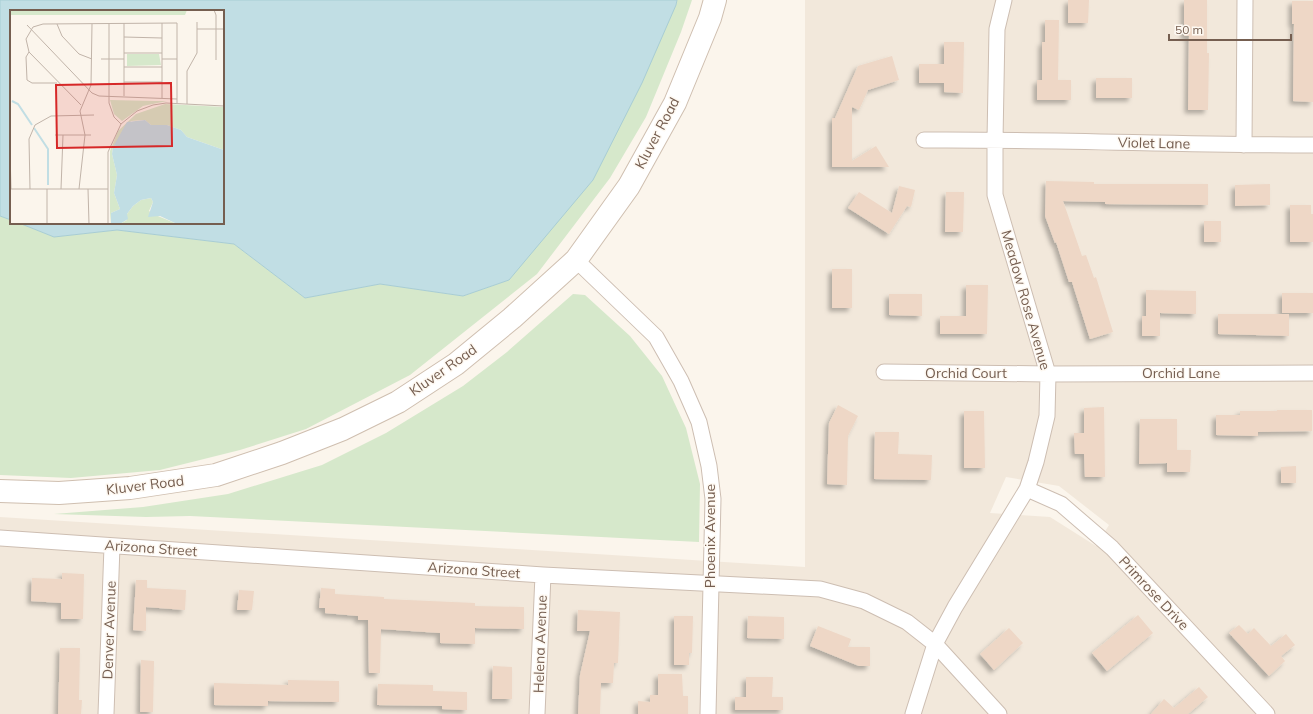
<svg xmlns="http://www.w3.org/2000/svg" width="1313" height="714" viewBox="0 0 1313 714" font-family="Mulish,sans-serif">
  <style>
    .residential { fill: #f2e8db; fill-rule: evenodd }
    .green { fill: #d6e8cb }
    .water { fill: #c1dee4; stroke: #a8cdd4 }
    .building { fill: #eed7c6; filter: url(#shadow) }
    .lines { fill: none; stroke-linecap: round; stroke-linejoin: round }
    .street-casing { stroke: #cdbeb2; stroke-width: 17 }
    .secondary-casing { stroke: #cfbfb0; stroke-width: 24 }
    .street { stroke: #fff; stroke-width: 15 }
    .secondary { stroke: #fff; stroke-width: 22 }
    .labels { text-anchor: middle; dominant-baseline: central; stroke-width: 3; stroke-linejoin: round; paint-order: stroke }
    .street-label { font-size: 14px; fill: #755e50; stroke: #fef9f2 }
    .inset-river { fill: none; stroke: #c1dee4; stroke-width: 2 }
    .inset-road { fill: none; stroke: #c1b4a9; stroke-width: 1 }
    .view { fill: #d62828; fill-opacity: 0.15; stroke: #d62828; stroke-width: 2 }
    .inset-edge { fill: none; stroke: #755e50; stroke-width: 2 }
  </style>
  <defs>
    <filter id="shadow"><feDropShadow dx="-3.5" dy="3.5" stdDeviation="2" flood-color="#0004"/></filter>
  </defs>
  <rect width="100%" height="100%" fill="#fbf5ec"/>
  <path class="residential" d="M805 0H1313V714H0V517L805 567ZM1006 477 1059 486 1109 525 1096 546 1050 517 990 513Z"/>
  <path class="green" d="M677 0H692L681 32 646 117 610 178 537 274 410 375 306 429 240 450 160 470 71 478 0 475V216L11 220V223H19L54 237 117 230 234 244 305 298 380 284 463 296 509 280 676 5Z
    M573 294 585 295 630 336 662 376 686 428 700 484 699 542 190 516 146 517 54 514 143 507 228 494 322 465 386 433 463 386 507 352Z"/>
  <path class="water" d="M0 0H677L676 5 642 83 593 180 509 280 463 296 380 284 305 298 234 244 117 230 54 237 19 223H223V11H11V220L0 216Z"/>
  <path class="building" d="M1068 0H1089L1088 23H1068Z
    M1184 0H1207V53H1209L1208 110H1188L1189 36H1184Z
    M1292 1H1313V102L1293 101 1294 24H1292Z
    M1045 20H1059L1058 80H1071V100H1037V80H1042V42H1045Z
    M944 42H964L963 93 944 92V83H919V64H944Z
    M892 56 899 80 868 90 859 110 852 107V161L876 146 889 167H832V118H835L858 66Z
    M1096 78H1132V98H1096Z
    M1046 181 1094 182V184H1208V205L1105 204V202L1063 201 1082 256 1086 255 1094 278 1096 277 1113 332 1090 339 1072 282H1069L1056 242 1055 243 1045 216Z
    M1270 184V205L1235 206V185Z
    M899 186 915 190 911 207 907 206 889 234 848 208 859 192 892 213Z
    M946 192H964L963 232H945Z
    M1290 205H1311V214H1313V242H1290Z
    M1204 221H1221V242H1204Z
    M832 269H852V308H832Z
    M966 285H988L987 334H940V316H966Z
    M1146 290 1196 291V314L1160 313V336H1142V316H1146Z
    M1282 293H1313V313H1282Z
    M889 294H922V316L889 315Z
    M1218 314H1289V336L1218 334Z
    M838 405 858 416 848 436 847 485 827 484 829 423Z
    M1104 407 1105 477H1085L1084 454H1075L1074 433H1084V408Z
    M1277 410H1312V431L1258 432V436L1216 435V415H1240V411H1277Z
    M964 411H984L985 468H964Z
    M1140 419H1177V450H1191L1190 472H1167V463L1139 464Z
    M875 432H899L898 454 932 455 931 480 874 479Z
    M1296 466V483H1281V467Z
    M62 573 84 574 83 619H61V603L31 601 32 578 62 579Z
    M136 580H147V588L186 590 185 610 146 607V631L133 630Z
    M321 588 335 589V594L384 597V599L475 603V606L524 607V629L475 628V644L440 643V633L381 629 380 673H369L368 620H358V616L325 613V608H319Z
    M239 590 254 591 252 610H237Z
    M578 610 620 612 618 663H614L613 683H601L600 714H578L580 675 590 631H577Z
    M1138 615 1153 633 1107 671 1092 653Z
    M674 616H693L692 653H689V665H674Z
    M748 616 784 617V639L747 638Z
    M1239 625 1248 634 1254 628 1271 646 1286 634 1295 645 1281 656 1285 661 1269 676 1229 633Z
    M818 626 851 639 848 647H870V666H859L810 646Z
    M1009 628 1023 643 994 670 980 654Z
    M60 648H80L79 700H82L81 714H58Z
    M141 660 154 661 153 712H140Z
    M493 666 512 667V699H492Z
    M658 674H682L683 696H688V714H638V701L650 702V695H658Z
    M746 677H773L772 697H783V710H735V697H746Z
    M288 680 339 681V702L268 701V706L214 705V683L288 685Z
    M378 684 433 685V691L467 692V710L442 709V706L377 705Z
    M1199 687 1208 697 1188 714H1151L1164 699 1174 708Z"/>
  <g class="lines">
    <g class="street-casing">
      <path id="street" d="M924 140C1053 139 1183 145 1313 145
        M1244 145 1245 0
        M576 260 656 337 681 381 699 422 709 466 713 499 708 714
        M884 372 1048 374 1313 373
        M1027 489 1061 504 1112 548 1267 714
        M0 538 543 575 820 589 864 601 907 622 935 644 999 714
        M106 714 112 546
        M537 714 543 575
        M913 714 935 644 955 607 1027 489 1036 462 1047 416 1048 374 995 195V140L997 29 1004 0"/>
    </g>
    <g class="secondary-casing">
      <path id="secondary" d="M0 491 59 493 130 488 216 475 282 453 343 429 398 402 456 364 512 318 576 260 629 186 675 103 710 18 715 0"/>
    </g>
    <use href="#street" class="street"/>
    <use href="#secondary" class="secondary"/>
  </g>
  <g class="labels">
    <g class="street-label">
      <text transform="translate(657 133) rotate(-62)">Kluver Road</text>
      <text transform="translate(1154 143) rotate(1)">Violet Lane</text>
      <text transform="translate(1026 300) rotate(74)">Meadow Rose Avenue</text>
      <text transform="translate(443 370) rotate(-35)">Kluver Road</text>
      <text x="966" y="373">Orchid Court</text>
      <text x="1181" y="373">Orchid Lane</text>
      <text transform="translate(145 485) rotate(-7)">Kluver Road</text>
      <text transform="translate(710 536) rotate(-90)">Phoenix Avenue</text>
      <text transform="translate(151 548) rotate(4)">Arizona Street</text>
      <text transform="translate(474 570) rotate(4)">Arizona Street</text>
      <text transform="translate(1154 593) rotate(47)">Primrose Drive</text>
      <text transform="translate(109 630) rotate(-88)">Denver Avenue</text>
      <text transform="translate(540 644) rotate(-88)">Helena Avenue</text>
    </g>
  </g>
  <g transform="translate(10 10)">
    <rect width="214" height="214" fill="#fbf5ec"/>
    <path d="M0 0H177L175 5H0ZM117 44H149L151 55 117 56ZM100 90 145 91H157L133 96 112 111 104 104ZM155 94 214 97V140L177 127 171 120 157 115H141L135 110 121 111 103 137 102 144 107 165 104 183 110 199 101 203 100 214V141L108 121 126 104ZM141 188 143 192 139 201 143 204 167 214H110L117 210V204L123 196 131 190Z" fill="#d6e8cb"/>
    <path d="M135 110 141 115H157L171 120 177 127 214 140V214H167L150 206 138 207 143 192 141 188 131 190 123 196 117 204 118 209 110 214H101V203L110 199 104 183 107 165 102 144 103 137 117 112Z" fill="#c1dee4"/>
    <path class="inset-river" d="M2 91 8 94 22 115M24 118 38 139V175"/>
    <path class="inset-road" d="M204 0 206 5V50M99 13V93L104 107 111 114M47 14 52 26 69 44 82 49M17 15 82 83 89 86 167 89M187 19H214M114 27 152 28M19 42 16 47 17 70 22 73H47M114 43H152M91 49H114M152 49H167M114 57H152M114 72H152M114 86V13M152 88V13M177 94V61L187 43V12M71 95 19 42 16 29 23 17 33 14 167 13V93M45 125H81M0 143 1 179M0 179H98M20 179 19 129 25 115 41 106 84 105M37 179V214M51 179 53 125M69 179 75 125 70 101 81 75 82 14M78 179 79 214M98 214V142L111 114 127 101 143 95 156 93 214 96"/>
    <path class="view" d="M161 73 162 136 47 138 46 75Z"/>
    <rect width="214" height="214" class="inset-edge"/>
  </g>
  <path d="M1169 34v6h122v-6" fill="none" stroke="#755e50" stroke-width="2"/>
  <text x="1175" y="34" font-size="12" fill="#755e50" stroke="#fef9f2" stroke-width="3" paint-order="stroke">50 m</text>
</svg>
